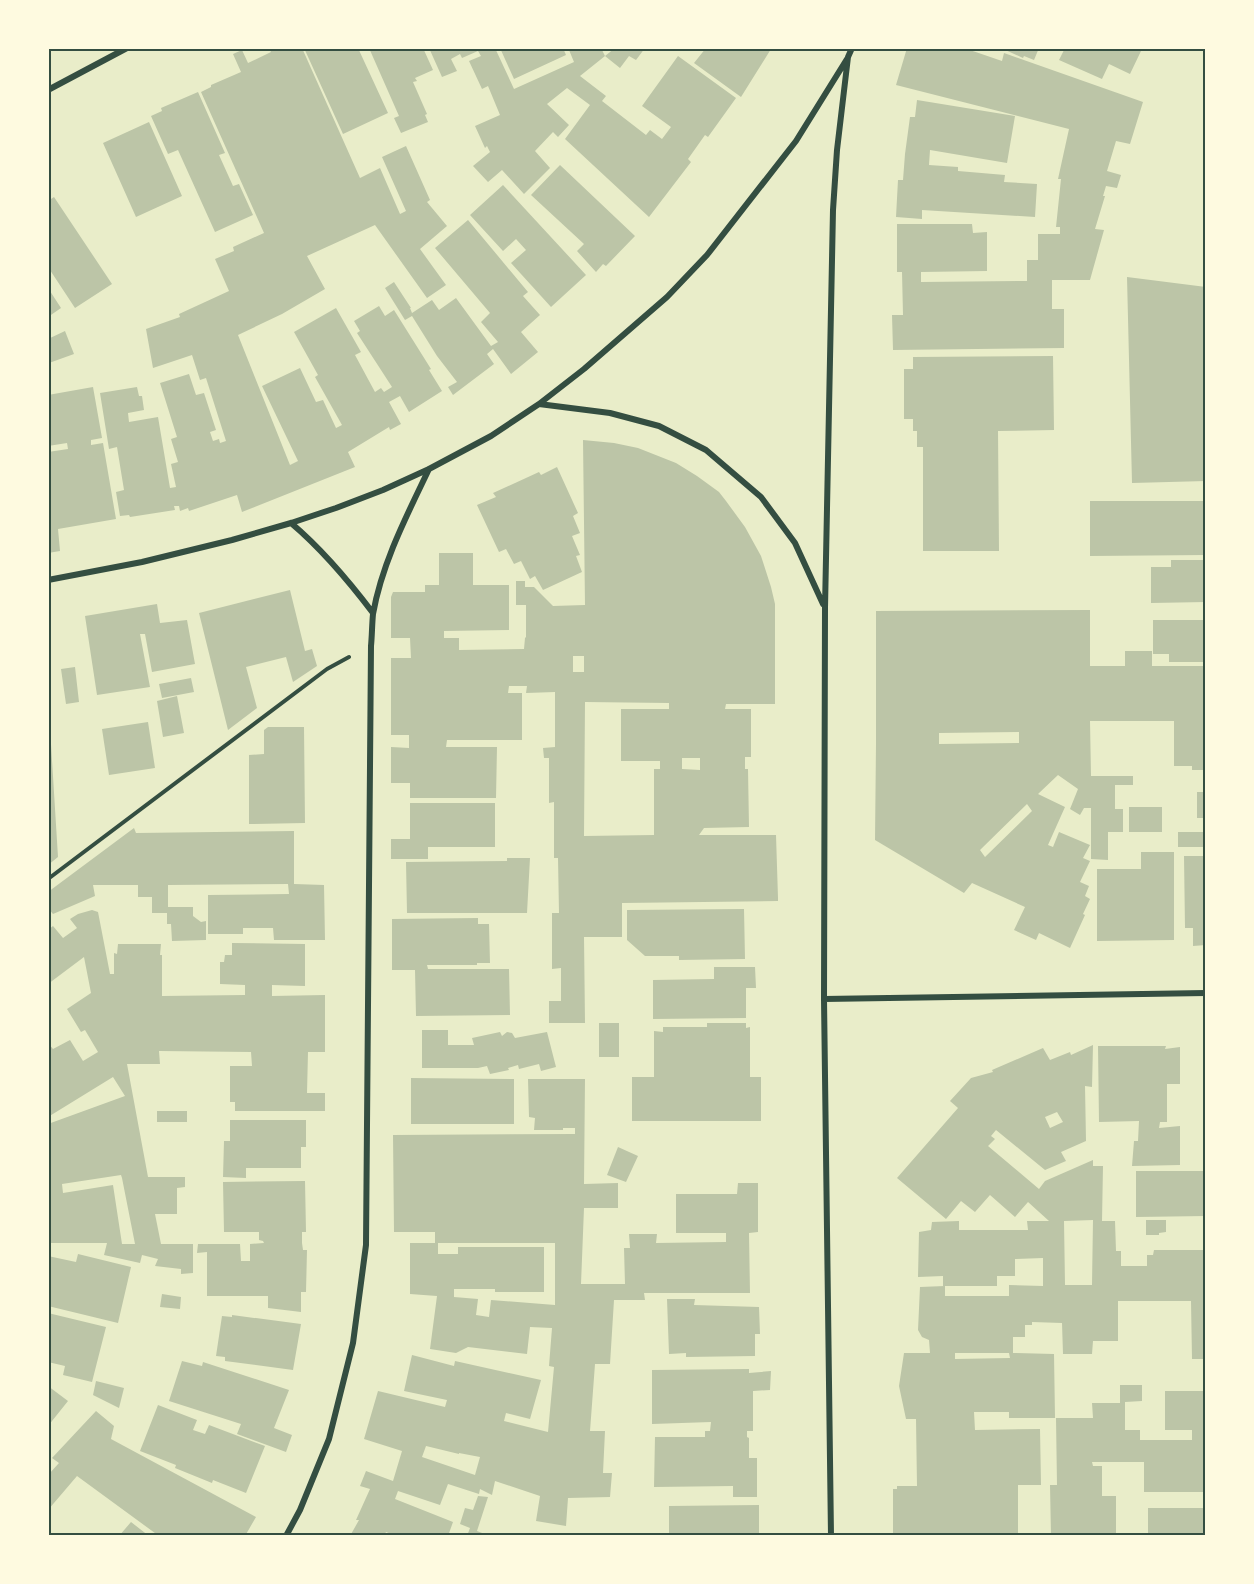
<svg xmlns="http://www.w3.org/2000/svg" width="1254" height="1584" viewBox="0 0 1254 1584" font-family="Inter,sans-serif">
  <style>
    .building { fill: #bcc5a7; fill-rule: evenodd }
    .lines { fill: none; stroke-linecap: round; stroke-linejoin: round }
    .path { stroke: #344e41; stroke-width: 4 }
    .minor { stroke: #344e41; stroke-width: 6 }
    .neatline { fill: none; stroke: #344e41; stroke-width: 2 }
  </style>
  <rect width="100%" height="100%" fill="#e9edc9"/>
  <path class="building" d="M269 48H302L360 178 380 168 400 214 406 211 382 157 406 146 430 200 427 202 447 226 420 249 446 285 427 298 375 225 307 256 325 289 282 314 238 335 290 465 298 461 262 386 300 368 316 402 323 400 336 428 342 425 315 377 318 375 294 332 336 308 361 352 355 355 375 392 381 388 384 392 392 387 357 333 360 331 354 321 379 306 385 316 394 310 431 369 429 370 442 391 409 412 400 396 389 402 401 424 390 430 389 427 348 452 355 467 242 512 237 495 189 511 188 508 180 511 179 506H174L175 510 130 517 129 515 120 516 116 492 124 490 117 447 109 449 100 393 137 387 139 396H142L144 410 128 413 129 422 158 417 170 488 176 487 171 464 178 462 171 439 177 437 160 383 189 374 196 395 204 393 216 430 210 432 213 441 219 439 220 443 226 441 206 378 200 380 192 355 153 368 146 329 180 317 179 314 229 291 215 259 234 251 233 247 264 233 201 92 211 87V85L241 72 233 54 242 50 248 63 271 52Z
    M304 48H358L388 113 343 134Z
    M369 48H423L433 70 415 78 417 81 413 82 427 114 425 115 428 122 401 133 394 118 399 116Z
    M429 48H495L514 89 574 62 569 50 574 48H601L605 56 580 76 606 96 602 101 646 135 650 130 662 139 671 127 642 106 678 56 736 98 708 137 705 135 688 159 691 162 649 217 565 139 590 105 567 88 547 104 569 125 558 137 553 132 535 151 550 168 524 194 502 170 488 182 473 166 490 152 487 146 485 148 475 126 500 115 488 86 482 89 469 61 481 56 478 51 462 58 460 54 451 59 457 71 442 77Z
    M500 48H563L566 55 514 79Z
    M615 48H645L636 60 629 56 620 68 605 56Z
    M706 48H769L771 49 741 97 694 63Z
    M907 48H964L1002 61 1004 53 1143 102 1130 144 1116 141 1107 171 1121 175 1117 188 1106 186 1103 196H1105L1095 229 1104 230 1090 280H1052V309H1064V348L893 350 892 315H903L902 272H897V224H972L973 233 987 232V271L921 272V282L1027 281V260H1038V234H1060V227H1056L1061 179H1058L1069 129 896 85Z
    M1001 48H1039L1034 60 1024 56 1023 58Z
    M1065 48H1134L1141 51 1130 74 1109 64 1102 79 1059 60Z
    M198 92 225 153 219 155 233 186 239 184 253 215 215 232 178 150 168 154 151 116 162 111 161 108Z
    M917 100 1015 116 1007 163 930 150 929 165 958 167V171L1005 175 1004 182 1037 184 1035 217 922 210V219L896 217 898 180H903L905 154 910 117H915Z
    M149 122 182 196 136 217 103 143Z
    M560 165 635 236 606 266 603 264 596 272 577 251 584 244 531 195Z
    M503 185 586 275 551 307 511 263 526 250 516 239 503 251 470 215Z
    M54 197 112 284 75 308 48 267V201Z
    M468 220 528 292 523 296 540 315 521 332 538 352 511 374 493 349 487 354 494 364 453 395 448 387 457 382 437 356 412 316 405 320 385 288 394 282 411 308H410L412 313 432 300 439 310 456 298 491 346 498 342 481 322 490 313 435 248Z
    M1127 277 1206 287V481L1132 483Z
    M48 288 61 308 48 317Z
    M65 331 74 354 49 363 48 339Z
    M1053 356 1054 430 998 431 999 551H923V447H917V431H913V419H904V369H913V357Z
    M93 387 102 438 91 440V445L103 443 116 519 58 529 60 551 48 553V452L68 449 67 443 48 446V395Z
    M583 440 614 443 638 448 676 463 697 476 719 492 726 501 745 527 761 556 771 587 775 604V704H726L725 709H751V757H745V769H748L749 827 704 828 699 835H776L778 898V901L622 903V937H584L585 1023H549V1001H561V968L552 969V913H559L558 858H554V802L549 803V758H544L543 748 555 747V692L526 693 527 686H509L508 693H522V740H447L446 747H497L496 798H410V783H391V747L409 748V735H391V658H411L410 638H391V597L393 592H425V585H439V553H473V585H509V630L444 631V638H459V650L524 649 525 638 526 637V605H516V581H525V587H534L553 606 585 605ZM573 656H584V672H573ZM585 702 669 703V709H621V761H660V769H654V835L584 836ZM682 758H700V770L682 769Z
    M557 467 578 513 573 516 580 533 572 536 580 555 576 556 582 572 543 590 535 576 530 579 521 561 514 564 506 549 499 552 477 505 496 497 493 493 539 472 541 475Z
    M1090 501H1206V555L1090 556Z
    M1171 560H1206V602L1151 603V567H1171Z
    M290 590 305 651 312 649 317 666 293 682 286 657 246 667 257 708 228 730 199 613Z
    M157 604 160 623 187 620 195 664 152 672 145 634H140L150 687 97 695 85 616Z
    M1090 610V666H1125V651H1152V666H1206V770H1192V766H1174V721H1090L1091 776H1133V785H1115V809H1123V832H1108V860L1091 859V808H1084L1080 815 1070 809 1078 789 1058 775 1038 794 1065 807 1048 845 1053 847 1059 832 1090 845 1083 858 1090 861 1080 882 1089 886 1085 896 1090 899 1083 914 1085 915 1070 948 1039 933 1036 940 1014 930 1025 907 972 883 964 893 875 840 876 744V611ZM1019 732V743L939 744V733ZM1027 804 1032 811 985 857 980 850Z
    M1153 620H1206V662H1169V654H1153Z
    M75 667 79 702 66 704 61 669Z
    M191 678 194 692 162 698 159 684Z
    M177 696 184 733 163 737 157 701Z
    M148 722 155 768 109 775 102 729Z
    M268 727H304L305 823 249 824V755L264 754V730Z
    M48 728H50L58 857 48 865Z
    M1197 792H1206V818H1197Z
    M410 803H495V847H428V859H391V839H410Z
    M1129 807H1162V832H1129Z
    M134 828 136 833 294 831V884L324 885 325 940H274L273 928H243V934H208V895L289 894 288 884 168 885V907H193V916L201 922 206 921V940L172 941 171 924H167V913H152V897H138V885H93L95 896 53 914 48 908V892Z
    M1178 832H1206V847H1178Z
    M1141 852H1174V940L1097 941V869H1141Z
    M1184 856H1206V945L1193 946V928H1185Z
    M507 858H530L527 913H407L406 862 507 861Z
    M744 909 745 959 679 960V956H645L627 940V910Z
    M92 910 98 912 110 974H114V953L117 954 118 944H161L160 955H162V996L245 995V985L220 984V962H224L225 955H232V943L305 944V986L272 985V996L325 995V1052H308L307 1093H325V1111H235V1102H230V1066H252L251 1052 159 1051 160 1064H127L148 1177H185V1187L177 1188V1214H155L161 1244H193V1273L181 1274V1269L155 1266 158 1259 142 1255 140 1263 104 1255 107 1243H48V1197H51L49 1186 48 1187V1124L125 1096 113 1077 48 1117V1043L53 1049 70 1040 83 1061 98 1052 85 1030 81 1032 67 1009 91 993 84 957 48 984V930L53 926 63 938 77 928 70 919 78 914ZM121 1175 122 1178 135 1244H122L113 1185 63 1193 62 1184Z
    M478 918V924H489L490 963H477V965H427L428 969H509L510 1015 416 1016 415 970H392V919Z
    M714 967H755L756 988H746V1018L653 1019V980L714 979Z
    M599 1023H619V1057H599Z
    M707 1023H746V1028L750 1027V1077H761V1121H632V1077H654V1031L663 1032V1027H707Z
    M422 1030H448V1045H474L472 1038 500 1032 502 1036 507 1032 512 1033 515 1038 547 1032 556 1067 541 1071 539 1064 519 1069 518 1065 508 1068 509 1070 490 1074 487 1066 478 1068H422Z
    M1093 1045 1092 1087 1085 1086 1086 1141 1061 1152 1066 1161 1045 1170 996 1130 991 1136 995 1139 988 1146 1039 1189 1045 1181 1093 1160V1166H1103L1102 1221H1115L1116 1251H1121V1266H1147V1255H1153L1154 1250H1206V1359H1192L1191 1301H1118V1341H1093L1092 1354H1063L1062 1323 1032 1322V1325H1025V1337H1013V1353L1054 1354 1055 1418H1009V1412H974L975 1430 1040 1429 1041 1485H1018V1536H893V1489H897V1486H917L916 1419H906L899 1386 904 1353H930L929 1340 922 1337 918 1330 920 1287 945 1286H943V1276L918 1277 919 1232 931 1230 932 1222 959 1221V1230H1028L1027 1221H1049L1028 1202 1015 1217 990 1195 975 1212 961 1201 946 1219 897 1178 958 1108 950 1101 971 1078 993 1072 992 1070 1043 1048 1050 1060 1070 1052 1071 1055ZM1057 1112 1063 1122 1050 1128 1045 1117ZM1093 1220 1092 1285H1065L1064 1221ZM1043 1258V1286L1009 1285V1296H945V1286H997V1276H1015V1259ZM955 1353H1009L1010 1358 955 1359Z
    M1098 1046H1166L1165 1049 1180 1047V1084H1167V1122H1160L1159 1128 1180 1126V1165L1132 1166 1134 1141H1138L1139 1121 1099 1122Z
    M411 1078 514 1079V1124H411Z
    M528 1079H585L584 1184 618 1183V1208H584L581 1284H625L624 1248H630L629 1234H657L656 1243 726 1242V1233H676V1194H737L738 1183H758V1232L749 1233 750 1293H644L645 1300H614L610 1364H595L590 1431H605L603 1473H612L610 1497 568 1498 566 1526 536 1521 540 1496 495 1481 492 1495 480 1489 479 1494 448 1484 440 1505 398 1491 395 1499 453 1522 448 1536H397L386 1532 384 1536H350L359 1520H356L370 1489 360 1486 366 1471 393 1481 402 1451 364 1439 378 1391 445 1407 447 1400 404 1391 412 1355 454 1366 455 1361 541 1380 530 1419 506 1413 504 1421 548 1432 554 1367 549 1366 552 1328 530 1327 527 1354 468 1347 456 1353 430 1349 437 1296 410 1294V1243H435V1232H394L393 1135 575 1134V1128H563V1130H534L535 1118 529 1117ZM438 1243H555V1305L491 1300 489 1317 476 1315 478 1299 454 1297V1289H495V1292H544V1247H458V1254H438ZM426 1446 459 1454V1453L480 1457 475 1475 422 1457Z
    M157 1111H187V1122H157Z
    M230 1120H306V1147H301V1168H246V1178L223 1177 224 1141H230Z
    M618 1147 638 1156 626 1182 607 1175Z
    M1136 1171H1206V1216L1136 1217Z
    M305 1181 306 1232H302V1243L303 1250H307L306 1292H301V1312L268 1308V1296H207V1252L197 1253 198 1244H240L241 1261H250V1244L264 1243 263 1241 259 1240V1232H224L223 1182Z
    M1146 1220H1166V1232L1159 1233V1235H1146Z
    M78 1254 131 1267 118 1323 48 1306V1256L76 1262Z
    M162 1294 181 1297 180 1309 160 1307Z
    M667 1299H695L694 1305 759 1307 760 1334H755V1356L686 1357V1353L669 1354Z
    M48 1313 106 1327 92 1382 63 1375 65 1366 48 1362Z
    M232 1315 301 1324 293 1370 225 1361V1357L216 1356 222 1316 232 1317Z
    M182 1361 202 1366 203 1362 289 1390 274 1428 292 1435 286 1452 237 1434 241 1424 169 1401Z
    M749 1369V1373L771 1371 770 1390 753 1391V1431H747V1437L749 1438V1458H757V1497H733V1486L654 1487 655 1437H705V1431H710L711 1422 652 1424V1370Z
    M96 1381 124 1388 119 1408 93 1395Z
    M1120 1385H1142V1401L1125 1402V1430H1140V1440H1192V1430H1165V1391H1206V1492H1144V1462H1092L1093 1466H1102V1496H1116V1536H1051L1050 1485H1057L1056 1418H1093L1092 1403H1120Z
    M48 1386 68 1401 48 1426Z
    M158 1405 197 1420 193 1430 205 1434 209 1425 265 1446 246 1493 213 1480 212 1483 175 1468 176 1465 140 1451Z
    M96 1411 114 1426 111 1439 256 1517 245 1536H159L77 1476 48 1510V1473L49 1474 59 1463 52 1458Z
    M478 1496 488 1497 477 1531 490 1536H467L470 1528 460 1524 465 1508 473 1510Z
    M759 1505V1536H669V1506Z
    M1148 1508H1206V1536H1148Z
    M131 1522 149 1536H119Z"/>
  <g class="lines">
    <path class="path" d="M48 879 327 669 349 657"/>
    <path class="minor" d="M48 90 127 48
      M539 404 610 413 659 426 706 450 761 497 795 543 823 604
      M291 523C323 550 348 580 373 613
      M48 580 142 562 232 540 291 523 336 508 383 490 429 469 491 436 539 404 584 369 667 297 707 255 796 141 847 59
      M824 999 1206 993
      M286 1536 300 1510 329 1439 353 1343 366 1245 371 646C372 636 372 624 373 614 382 563 407 515 429 469
      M831 1536 824 999 825 608 833 210 837 150 848 57 852 48"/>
  </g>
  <rect width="1254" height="1584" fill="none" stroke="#fefae0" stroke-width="99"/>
  <rect x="50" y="50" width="1154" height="1484" class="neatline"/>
</svg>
